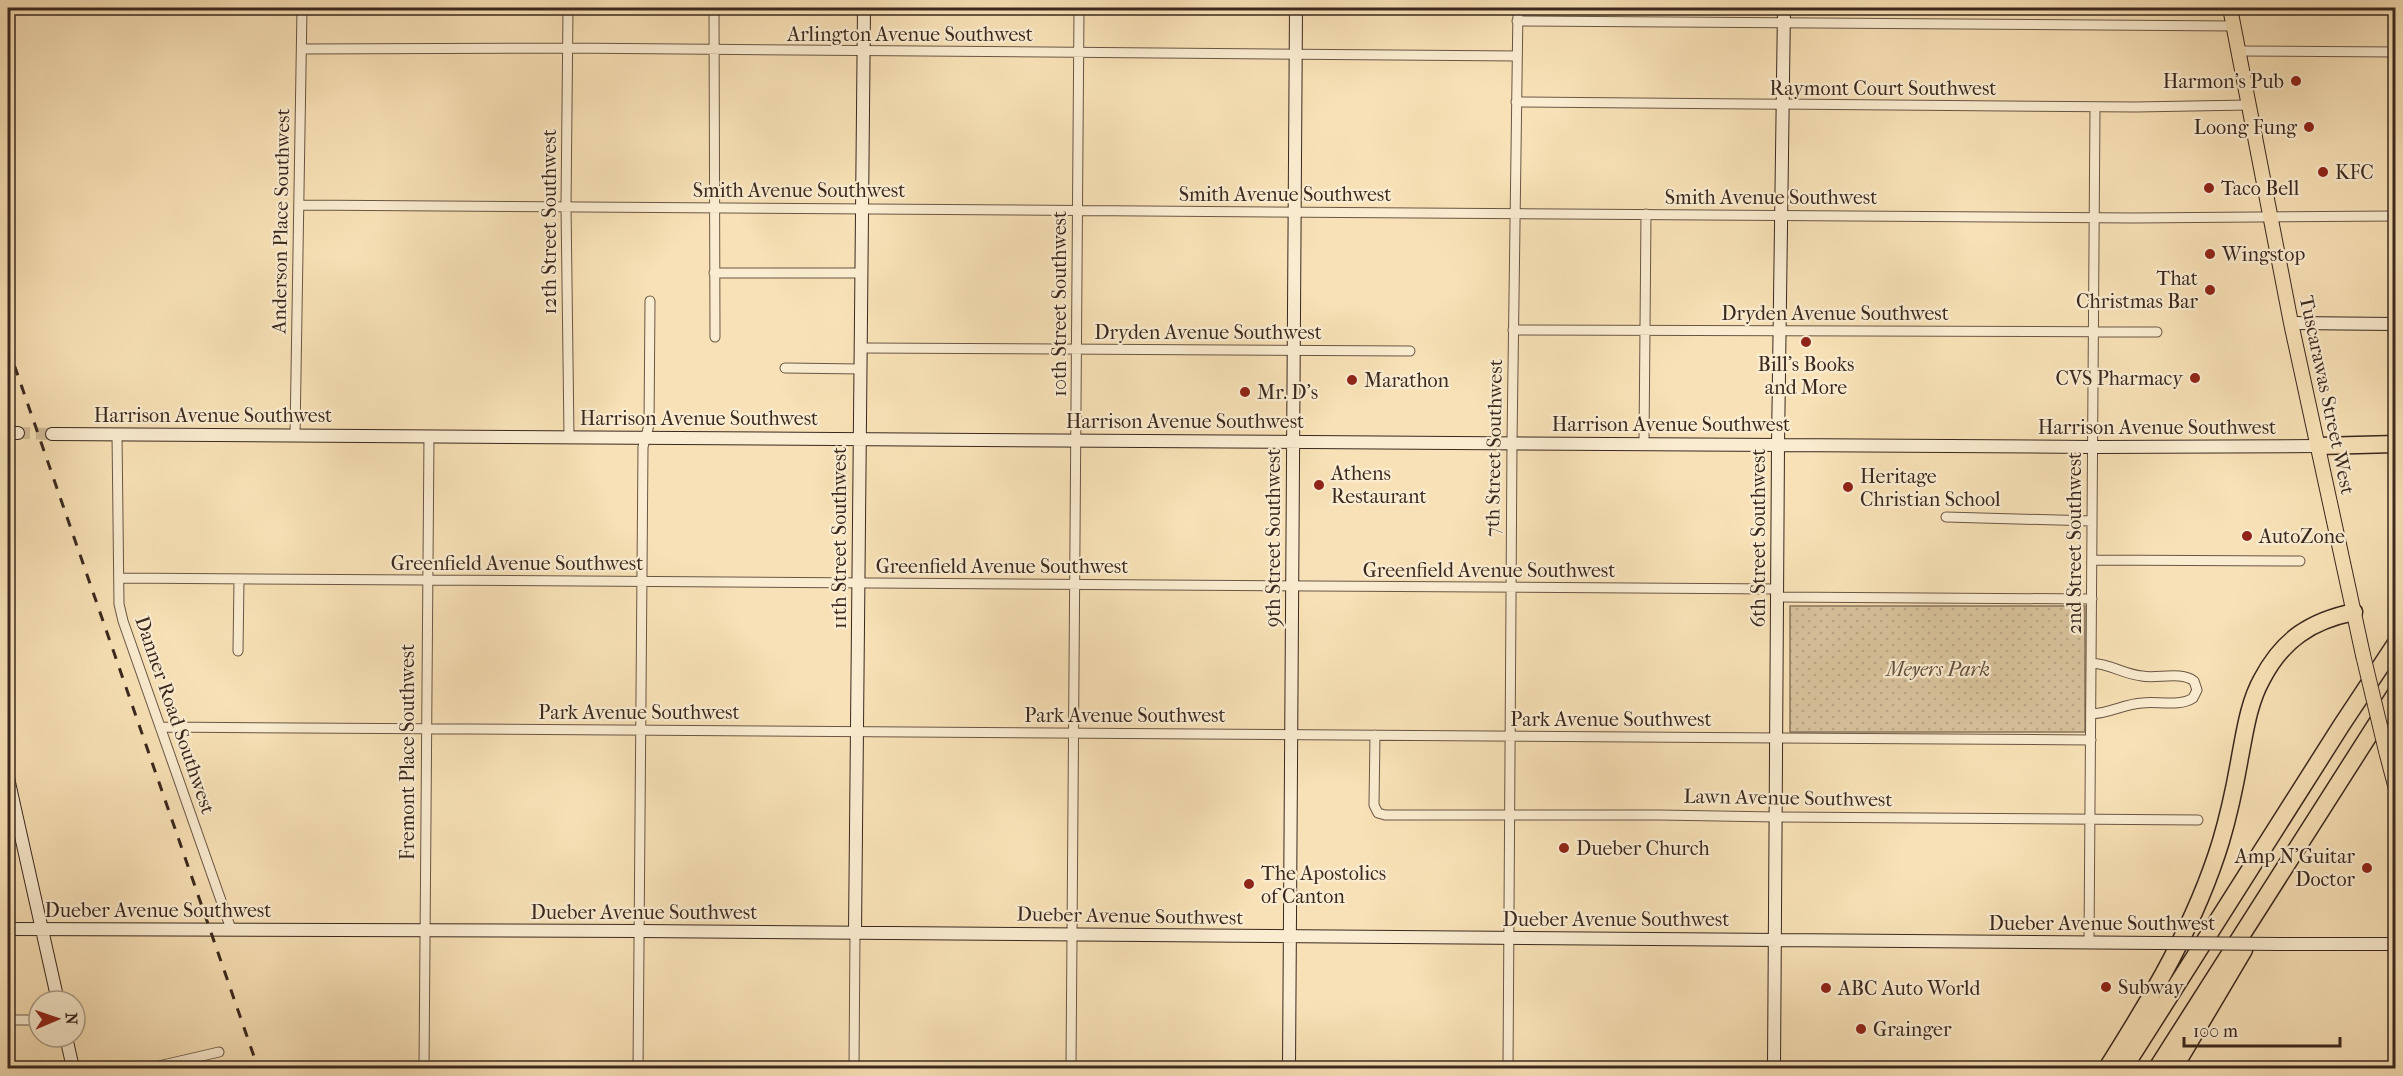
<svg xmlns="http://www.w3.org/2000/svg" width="2403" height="1076" viewBox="0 0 2403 1076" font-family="'IM FELL French Canon',serif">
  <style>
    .park { fill: url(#park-dots); stroke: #89755e; stroke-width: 1.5 }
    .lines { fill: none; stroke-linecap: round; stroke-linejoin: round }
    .secondary-tunnel { stroke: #d2bc98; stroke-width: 12; stroke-dasharray: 12 6; stroke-linecap: butt }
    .street-casing { stroke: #6a5645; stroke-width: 11 }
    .secondary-casing { stroke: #3a281f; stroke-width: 14 }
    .primary-casing { stroke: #3a281f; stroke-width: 16 }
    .highway-casing { stroke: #3a281f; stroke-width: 19 }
    .street { stroke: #faecd0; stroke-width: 9 }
    .secondary { stroke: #faecd0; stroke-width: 12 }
    .primary { stroke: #f8e1b6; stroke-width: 14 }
    .highway { stroke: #f8e1b6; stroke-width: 16 }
    .rail { stroke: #3a281f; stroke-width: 3; stroke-dasharray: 10 10; stroke-linecap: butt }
    .secondary-bridge-casing { stroke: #3a281f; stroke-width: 14; stroke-linecap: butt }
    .primary-bridge-casing { stroke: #3a281f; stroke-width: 16; stroke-linecap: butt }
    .secondary-bridge { stroke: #faecd0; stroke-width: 12 }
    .primary-bridge { stroke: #f8e1b6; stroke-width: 14 }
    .poi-dot { fill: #8f2418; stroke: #faecd0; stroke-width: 2 }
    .labels { text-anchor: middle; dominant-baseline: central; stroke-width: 4.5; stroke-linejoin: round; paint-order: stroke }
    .street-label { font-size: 20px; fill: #3a281f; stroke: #faecd0 }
    .poi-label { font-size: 20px; fill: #3a281f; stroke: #faecd0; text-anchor: start }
    .park-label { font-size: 20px; font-style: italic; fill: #624e3e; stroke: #faecd0 }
  </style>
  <defs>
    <pattern id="park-dots" width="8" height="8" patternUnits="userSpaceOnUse" patternTransform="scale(1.5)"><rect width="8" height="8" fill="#d8c29c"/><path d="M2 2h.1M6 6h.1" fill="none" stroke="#baa786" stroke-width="1.8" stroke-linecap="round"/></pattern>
  </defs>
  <rect width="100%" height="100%" fill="#f8e1b6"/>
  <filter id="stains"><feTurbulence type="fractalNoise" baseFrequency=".00333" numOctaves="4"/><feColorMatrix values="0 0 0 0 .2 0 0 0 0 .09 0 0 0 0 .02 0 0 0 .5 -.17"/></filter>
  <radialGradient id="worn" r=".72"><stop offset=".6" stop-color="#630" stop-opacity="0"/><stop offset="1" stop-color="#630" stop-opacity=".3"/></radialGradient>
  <path class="park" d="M1790 606H2085V732H1790Z"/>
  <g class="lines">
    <path class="secondary-tunnel" d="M18 433 52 434"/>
    <g class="street-casing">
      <path id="street" d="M568 8 566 206 569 436
        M714 8 715 337
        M1517 21 2234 26
        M302 49 567 48 1517 56
        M2238 51 2396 52
        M1516 102 2136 107 2249 105
        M300 205 2134 218 2396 216
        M714 273H862
        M1513 330 2157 332
        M861 348 1410 351
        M785 368 861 369
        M117 434 119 604 123 621 231 929
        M295 435 302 8
        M1644 443 1646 214
        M1946 517 2092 521
        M2092 560 2300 561
        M119 578 1778 589
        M1778 597 2092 599
        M238 651 239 579
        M2091 714C2111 713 2124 704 2142 703 2157 701 2180 707 2193 698L2197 690 2194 681C2181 671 2157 679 2142 676 2123 674 2111 664 2091 663
        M160 727 2091 740
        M1375 735 1374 805 1378 813 1385 815H1659L1776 817 2198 820
        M2089 943 2095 107
        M8 1020H39
        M150 1068 219 1052
        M424 1068 429 436
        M638 1068 643 447 649 425 650 301
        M854 1068 855 933
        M1071 1068 1079 8
        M1508 1068 1512 442 1518 8"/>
    </g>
    <g class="secondary-casing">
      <path id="secondary" d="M2291 323 2396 324
        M8 433H18
        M52 434 2093 447 2318 446
        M8 778 58 1001
        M8 929 640 931 2159 943
        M855 933 864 8
        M2280 944H2396
        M66 1037 73 1068
        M1289 1068 1296 8
        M1774 1068 1778 445 1784 8"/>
    </g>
    <g class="primary-casing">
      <path id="primary" d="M2230 8 2291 323 2363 655
        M2386 751 2396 789"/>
    </g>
    <g class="highway-casing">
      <path id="highway" d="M2318 446 2396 444
        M2107 1068C2152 997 2196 923 2221 841 2229 814 2235 786 2240 757 2245 731 2249 702 2262 679 2283 639 2311 621 2354 612
        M2124 1068 2341 726 2396 643
        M2157 1068 2396 693
        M2174 1068 2244 950"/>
    </g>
    <use href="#street" class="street"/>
    <use href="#secondary" class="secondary"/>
    <use href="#primary" class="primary"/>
    <use href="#highway" class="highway"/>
    <path class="rail" d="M8 347 258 1068"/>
    <g class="secondary-bridge-casing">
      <path id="secondary-bridge" d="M2159 943 2280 944"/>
    </g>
    <g class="primary-bridge-casing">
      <path id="primary-bridge" d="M2363 655 2386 751"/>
    </g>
    <use href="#secondary-bridge" class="secondary-bridge"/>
    <use href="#primary-bridge" class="primary-bridge"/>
  </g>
  <g class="poi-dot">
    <circle cx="2296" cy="81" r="6"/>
    <circle cx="2309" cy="127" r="6"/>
    <circle cx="2323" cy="172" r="6"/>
    <circle cx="2209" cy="188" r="6"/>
    <circle cx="2210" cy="254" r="6"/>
    <circle cx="2210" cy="290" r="6"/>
    <circle cx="1806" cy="342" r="6"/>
    <circle cx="2195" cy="378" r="6"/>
    <circle cx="1352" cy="380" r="6"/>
    <circle cx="1245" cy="392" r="6"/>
    <circle cx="1319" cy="485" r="6"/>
    <circle cx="1848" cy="487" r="6"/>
    <circle cx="2247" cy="536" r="6"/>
    <circle cx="1564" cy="848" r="6"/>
    <circle cx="2367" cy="868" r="6"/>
    <circle cx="1249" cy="884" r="6"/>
    <circle cx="2106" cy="987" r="6"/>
    <circle cx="1826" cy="988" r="6"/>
    <circle cx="1861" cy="1029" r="6"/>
  </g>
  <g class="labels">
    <g class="street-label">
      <text x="910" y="34">Arlington Avenue Southwest</text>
      <text x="1883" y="88">Raymont Court Southwest</text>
      <text x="799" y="190">Smith Avenue Southwest</text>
      <text x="1285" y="194">Smith Avenue Southwest</text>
      <text x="1771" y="197">Smith Avenue Southwest</text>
      <text transform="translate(281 221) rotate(-89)">Anderson Place Southwest</text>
      <text transform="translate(549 222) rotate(-90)">12th Street Southwest</text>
      <text transform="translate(1059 304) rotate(-90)">10th Street Southwest</text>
      <text x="1835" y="313">Dryden Avenue Southwest</text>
      <text x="1208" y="332">Dryden Avenue Southwest</text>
      <text transform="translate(2327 395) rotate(78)">Tuscarawas Street West</text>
      <text x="213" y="415">Harrison Avenue Southwest</text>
      <text x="699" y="418">Harrison Avenue Southwest</text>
      <text x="1185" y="421">Harrison Avenue Southwest</text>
      <text x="1671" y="424">Harrison Avenue Southwest</text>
      <text x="2157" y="427">Harrison Avenue Southwest</text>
      <text transform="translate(1494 448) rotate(-89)">7th Street Southwest</text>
      <text transform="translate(839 538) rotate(-90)">11th Street Southwest</text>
      <text transform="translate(1273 538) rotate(-90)">9th Street Southwest</text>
      <text transform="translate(1758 538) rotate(-90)">6th Street Southwest</text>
      <text transform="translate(2074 543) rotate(-90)">2nd Street Southwest</text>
      <text x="517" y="563">Greenfield Avenue Southwest</text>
      <text x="1002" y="566">Greenfield Avenue Southwest</text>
      <text x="1489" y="570">Greenfield Avenue Southwest</text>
      <text x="639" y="712">Park Avenue Southwest</text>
      <text transform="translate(175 715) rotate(71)">Danner Road Southwest</text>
      <text x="1125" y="715">Park Avenue Southwest</text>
      <text x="1611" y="719">Park Avenue Southwest</text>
      <text transform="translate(407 752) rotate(-90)">Fremont Place Southwest</text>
      <text transform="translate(1788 798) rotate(1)">Lawn Avenue Southwest</text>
      <text x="158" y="910">Dueber Avenue Southwest</text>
      <text x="644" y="912">Dueber Avenue Southwest</text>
      <text transform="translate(1130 916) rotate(1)">Dueber Avenue Southwest</text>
      <text x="1616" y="919">Dueber Avenue Southwest</text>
      <text x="2102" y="923">Dueber Avenue Southwest</text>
    </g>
    <g class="poi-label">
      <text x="2284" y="81" text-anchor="end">Harmon's Pub</text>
      <text x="2297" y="127" text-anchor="end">Loong Fung</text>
      <text x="2335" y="172">KFC</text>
      <text x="2221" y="188">Taco Bell</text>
      <text x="2222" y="254">Wingstop</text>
      <text x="2198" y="278" text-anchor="end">That<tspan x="2198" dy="23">Christmas Bar</tspan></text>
      <text x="1806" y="364" text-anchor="middle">Bill's Books<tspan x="1806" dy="23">and More</tspan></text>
      <text x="2183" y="378" text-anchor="end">CVS Pharmacy</text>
      <text x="1364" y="380">Marathon</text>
      <text x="1257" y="392">Mr. D's</text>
      <text x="1331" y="473">Athens<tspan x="1331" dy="23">Restaurant</tspan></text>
      <text x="1860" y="476">Heritage<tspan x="1860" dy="23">Christian School</tspan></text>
      <text x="2259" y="536">AutoZone</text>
      <text x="1576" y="848">Dueber Church</text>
      <text x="2355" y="856" text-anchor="end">Amp N'Guitar<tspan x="2355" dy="23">Doctor</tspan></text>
      <text x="1261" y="873">The Apostolics<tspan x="1261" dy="23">of Canton</tspan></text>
      <text x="2118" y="987">Subway</text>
      <text x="1838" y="988">ABC Auto World</text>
      <text x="1873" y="1029">Grainger</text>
    </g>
    <g class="park-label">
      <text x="1938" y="669">Meyers Park</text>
    </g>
  </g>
  <rect width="2403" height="1076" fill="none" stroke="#f8e1b6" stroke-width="30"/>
  <rect x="9" y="9" width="2385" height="1058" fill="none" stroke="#3a281f" stroke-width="3"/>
  <rect x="15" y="15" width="2373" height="1046" fill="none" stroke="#3a281f" stroke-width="1.5"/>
  <g transform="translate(57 1019) rotate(88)"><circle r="28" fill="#faecd0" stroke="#ad9e89" stroke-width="1.5"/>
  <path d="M0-4.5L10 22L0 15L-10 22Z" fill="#8f2418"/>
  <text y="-9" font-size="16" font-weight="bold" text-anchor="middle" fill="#3a281f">N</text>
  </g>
  <path d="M2184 1037v9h156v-9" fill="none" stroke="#3a281f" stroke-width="3"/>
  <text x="2193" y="1037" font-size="18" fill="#3a281f" stroke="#faecd0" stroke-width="4.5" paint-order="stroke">100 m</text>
  <rect width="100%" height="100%" filter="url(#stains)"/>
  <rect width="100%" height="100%" fill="url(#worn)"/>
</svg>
